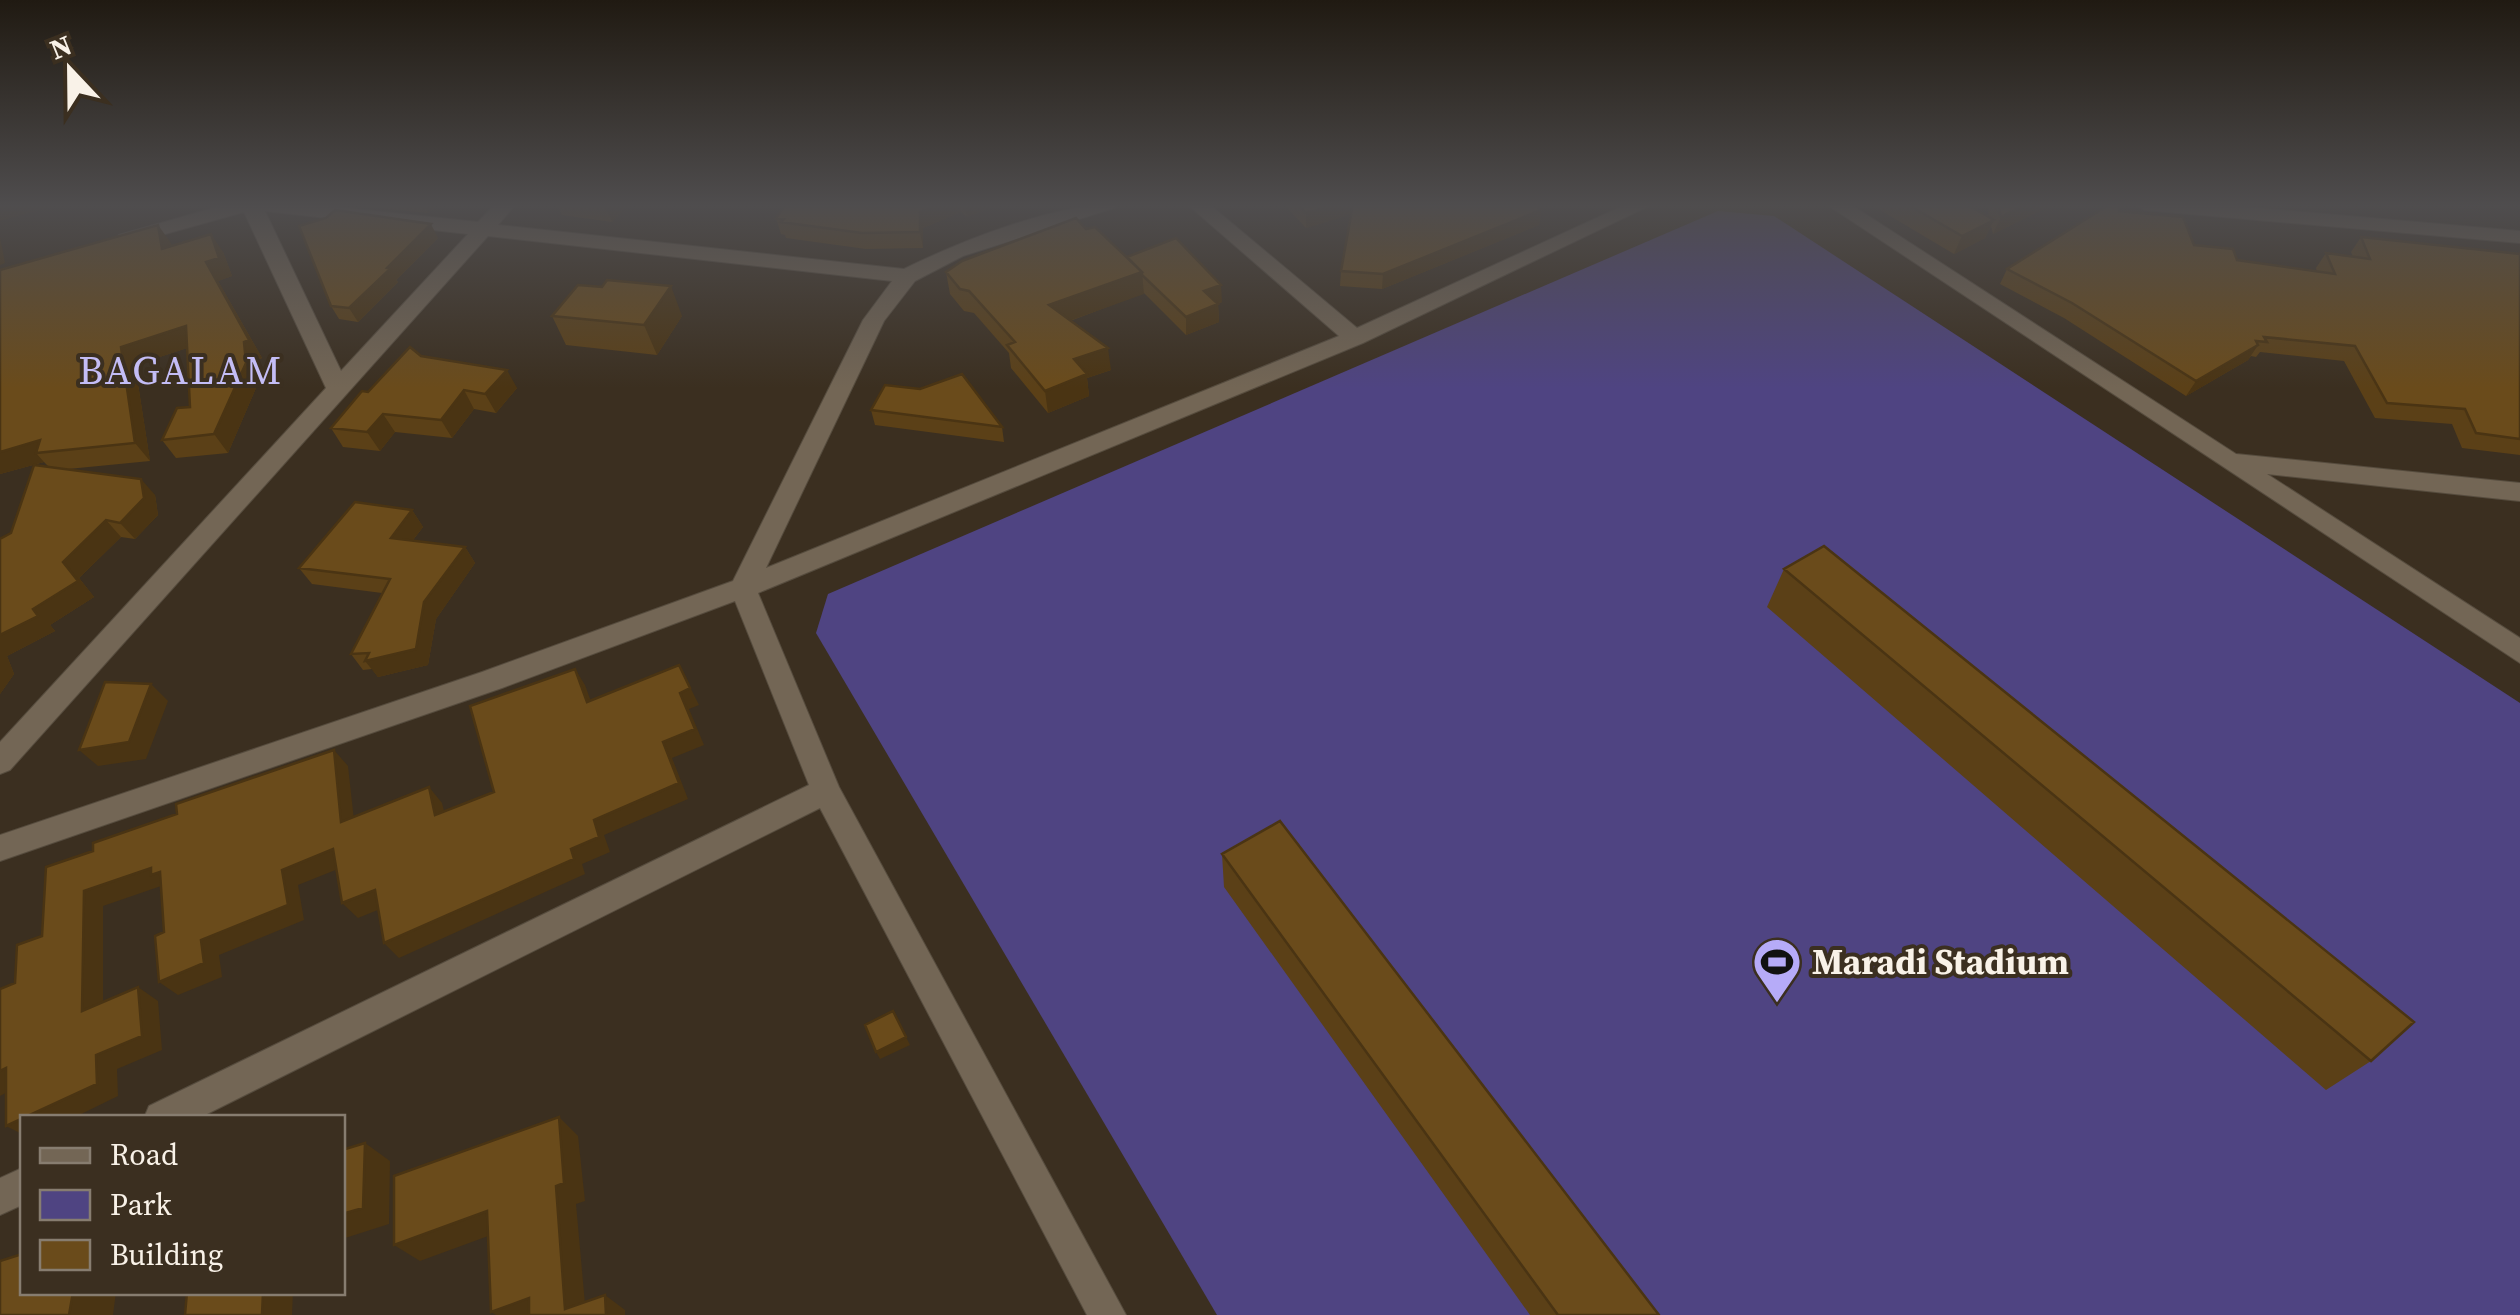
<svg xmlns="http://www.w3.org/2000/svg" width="2520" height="1315" viewBox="0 0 2520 1315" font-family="'Source Serif 4',serif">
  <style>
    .green { fill: #4f4482 }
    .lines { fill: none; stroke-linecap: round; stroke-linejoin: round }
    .minor-casing { stroke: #564c3e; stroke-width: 2 }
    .minor { fill: #736655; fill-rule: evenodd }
    .wall { fill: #5b4017 }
    .shaded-wall { fill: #4a3413 }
    .building { fill: #6a4b1b; stroke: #4a3413; stroke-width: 2.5 }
    .labels { text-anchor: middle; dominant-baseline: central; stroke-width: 8; stroke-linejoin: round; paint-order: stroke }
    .poi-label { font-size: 35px; font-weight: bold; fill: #f9f2e8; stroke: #3b2f20; text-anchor: start }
    .quarter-label { font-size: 40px; letter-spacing: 2.5px; fill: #c4bdf6; stroke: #3b2f20 }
  </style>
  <rect width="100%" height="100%" fill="#3b2f20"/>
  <path class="green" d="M1718 211 1774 216 2520 703V1315H1217L816 633 828 594Z"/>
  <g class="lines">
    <g class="minor-casing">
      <path id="minor" d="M227 204H308L478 222 495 204H516L498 225 904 269C961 241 1054 204 1117 204L1114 208 963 256 915 281 884 321 766 568 1339 336 1187 204H1209L1357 328 1627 204H1653L1363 343 758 593 839 787 1126 1315H1087L820 808 199 1118H144L149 1106 809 785 735 601 502 688 0 861V835L482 672 733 581 863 320 892 281 488 236 10 770 0 774V742L326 388 244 212 126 245 116 239 119 235ZM265 211 468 234 341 371Z
        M1826 204H1850L2236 454 2520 483V501L2267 474 2520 638V663Z
        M2134 204H2212L2520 231V243L2144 210Z
        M22 1168V1205L0 1215V1178Z"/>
    </g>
    <use href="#minor" class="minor"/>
  </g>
  <path class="wall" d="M360 204H438L428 213 361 206Z
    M557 204H629L612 222 562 215Z
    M786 204H999L967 217 961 212 923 228V248L866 249 786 238 785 235 781 234 776 218Z
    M1283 204H1534L1541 210 1539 225 1382 289 1340 286 1341 271 1351 214 1306 228Z
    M1870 204H1966L1989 218 1987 204H2054L1993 234 1991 226 1985 238 1954 254Z
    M2119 211 2194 245 2237 260 2317 272 2316 268 2326 253 2353 257 2351 252 2361 237 2520 254V455L2462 448 2452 424 2375 418 2344 361 2260 352 2256 357 2251 356 2248 360 2186 396 2064 318 2000 284 2007 269Z
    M158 225 171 246 223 252 232 276 218 281 262 358 257 360 259 381 228 453 176 458 162 440 190 407 187 348 135 365 150 461 68 469 155 495 158 515 135 539 121 537 79 578 94 597 50 625 55 631 7 656 14 674 0 694 11 533 49 467 44 462 0 474V270Z
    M1086 229 1127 257 1222 302 1218 304 1219 322 1186 335 1144 293 1070 321 1111 370 1087 378 1089 396 1048 413 1011 368 1009 353 974 313 964 311 950 294 946 272Z
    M438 238 396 280 398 282 358 322 339 319 331 306Z
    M552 316H682L657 355 566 345Z
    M421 356 517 388 496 413 474 409 452 438 395 432 380 451 343 447 331 428 368 392Z
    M871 410 1002 427 1004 442 875 425Z
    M412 510 423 527 413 540 465 547 475 563 436 619 428 665 378 677 372 669 363 670 351 654 382 593 312 584 299 568Z
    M1784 569 2371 1061 2326 1090 1767 607Z
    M1222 854 1659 1315H1530L1224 887Z"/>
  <path class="shaded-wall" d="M0 204H46L47 208 0 221Z
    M423 204H438L428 213Z
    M605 204H629L612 222Z
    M940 204H960L961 212 923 228V248L920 232V212Z
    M964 204H999L967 217Z
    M1336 204H1353V214L1306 228V213Z
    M2028 204H2054L1993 234 2001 217Z
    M1541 210 1539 225 1382 289 1383 274Z
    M1994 220 1985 238 1954 254 1962 236Z
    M431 224 438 238 396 280 398 282 358 322 349 308Z
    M158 225 171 243 175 267 162 249Z
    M211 234 223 252 232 276 218 281 262 358 257 360 259 381 228 453 214 434 206 262Z
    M0 237 5 263 0 265Z
    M1142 272 1144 294 1052 327 1049 305Z
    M1221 285 1222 302 1205 308 1204 291Z
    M671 286 682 316 657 355 644 325Z
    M1218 304 1219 322 1186 335V317Z
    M186 326 200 344 135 365 150 461 135 443 121 347Z
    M2258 345 2248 360 2186 396 2196 381Z
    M1108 348 1111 370 1087 378 1089 396 1048 413 1045 391 1074 359Z
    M507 370 517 388 496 413 485 394Z
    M464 390 474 409 452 438 441 420Z
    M383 414 395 432 380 451 367 432Z
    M40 440 36 453 44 462 0 474V452Z
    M141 479 155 495 158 515 135 539 120 523Z
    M412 510 423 527 402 554 391 538Z
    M106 520 121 537 79 578 94 597 50 625 55 631 7 656 14 674 0 694V635L63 562Z
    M465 547 475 563 436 619 428 665 378 677 365 661 424 602Z
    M679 665 699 705 689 709 704 745 672 758 688 799 604 835 610 852 582 864 585 874 399 958 384 943 571 849 594 820 663 742 680 693Z
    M575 669 585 685 597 718 587 702Z
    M151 684 168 701 146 759 98 766 79 750Z
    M334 750 348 766 356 838 341 822Z
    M429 787 442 803 449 831 435 815Z
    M333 849 348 865 298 885 304 920 219 955 222 977 178 995 159 982 201 940 282 870Z
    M151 868 160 872 164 885 103 906V1024L82 1011 84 891Z
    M375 890 390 905 358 918 342 903Z
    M138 987 158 1001 162 1050 117 1069 118 1096 73 1118H24L96 1055Z
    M906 1037 910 1045 880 1059 876 1052Z
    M6 1068 28 1081 0 1096V1071Z
    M559 1117 578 1136 585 1201 576 1204 586 1315 565 1309 556 1186Z
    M22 1118V1134L6 1126Z
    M365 1143 390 1161 389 1224 342 1239V1214Z
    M487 1211 510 1228 420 1261 394 1245Z
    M73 1292H116L113 1315H69Z
    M263 1292H293L292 1315H262Z
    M605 1295 625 1310V1315H606Z
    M529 1298 545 1315H496L491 1312Z"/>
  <path class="building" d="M786 204H940L920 212V232L862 233 781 222 784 219 776 218Z
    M1297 204H1336L1306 213Z
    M1353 204H1534L1541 210 1383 274 1341 271Z
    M1907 204H1966L1994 220 1962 236Z
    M1998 204H2028L2001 217Z
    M2110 204H2119V211L2183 217 2194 245 2233 249 2237 260 2335 274 2326 253 2370 259 2361 237 2520 254V439L2476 433 2465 409 2387 403 2355 346 2264 337 2267 342 2256 341 2258 345 2196 381 2072 303 2007 269Z
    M335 210 431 224 387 268 390 269 349 308 331 306 299 226 326 218Z
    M1076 218 1086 229 1095 227 1142 272 1049 305 1108 348 1074 359 1087 374 1045 391 1007 345 1015 342 969 291 960 289 946 272 962 261Z
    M158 225 162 249 211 234 219 258 206 262 249 340 244 342 246 363 214 434 162 440 177 408 190 407 186 326 121 347 135 443 36 453 40 440 0 452V270Z
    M1176 238 1221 285 1204 291 1218 304 1186 317 1142 275V272L1127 257Z
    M607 280 671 286 644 325 552 316 578 285 602 287Z
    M410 347 421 356 507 370 485 394 464 390 441 420 383 414 367 432 331 428 362 391 368 392Z
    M962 374 1002 427 871 410 885 385 920 389Z
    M34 465 141 479 144 498 120 523 106 520 63 562 78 581 33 609 38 616 0 635V539L11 533Z
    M355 502 412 510 391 538 465 547 424 602 416 649 365 661 369 653 351 654 390 579 299 568Z
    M1824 546 2414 1022 2371 1061 1784 569Z
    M679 665 690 688 680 693 695 729 663 742 679 783 594 820 599 837 571 849 574 859 384 943 375 890 342 903 333 849 282 870 288 905 201 940 204 963 159 982 155 936 164 932 160 872 151 875V868L84 891 82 1011 138 987 142 1036 96 1055 97 1084 6 1126V1068L0 1071V989L15 983 17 945 42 936 46 867 93 851V843L177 814 176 804 334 750 341 822 429 787 435 815 494 792 470 706 575 669 587 702Z
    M105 682 151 684 129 742 79 750Z
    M1280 821 1659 1315H1558L1222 854Z
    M893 1011 906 1037 876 1052 865 1025Z
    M559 1117 564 1183 556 1186 565 1309 605 1295 606 1315H529V1298L491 1312 487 1211 394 1245V1176Z
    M365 1143 363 1208 342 1214V1150Z
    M22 1254V1292H73L69 1315H0V1261Z
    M187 1292H263L262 1315H185Z"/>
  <linearGradient id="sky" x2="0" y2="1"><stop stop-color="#201a12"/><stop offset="0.53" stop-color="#4f4d4e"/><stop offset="1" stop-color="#4f4d4e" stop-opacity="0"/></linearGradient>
  <rect width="2520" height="388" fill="url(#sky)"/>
  <defs>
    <g id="stadium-pin" transform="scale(2.5)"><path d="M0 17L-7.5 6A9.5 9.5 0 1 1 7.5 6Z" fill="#b6abf8" stroke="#3b2f20"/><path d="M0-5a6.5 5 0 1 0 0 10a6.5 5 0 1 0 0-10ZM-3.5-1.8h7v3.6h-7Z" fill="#111"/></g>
  </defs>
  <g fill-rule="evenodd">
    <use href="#stadium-pin" x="1777" y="962"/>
  </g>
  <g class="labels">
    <g class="poi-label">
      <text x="1812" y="962">Maradi Stadium</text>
    </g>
    <g class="quarter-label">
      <text x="181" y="370">BAGALAM</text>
    </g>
  </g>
  <rect x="20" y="1115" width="325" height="180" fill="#3b2f20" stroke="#877d70" stroke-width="2.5"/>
  <rect x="40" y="1148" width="50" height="15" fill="#736655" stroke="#877d70" stroke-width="2.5"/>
  <text x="110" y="1165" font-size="30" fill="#f9f2e8">Road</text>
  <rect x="40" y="1190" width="50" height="30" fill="#4f4482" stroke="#877d70" stroke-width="2.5"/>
  <text x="110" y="1215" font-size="30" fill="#f9f2e8">Park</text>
  <rect x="40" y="1240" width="50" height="30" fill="#6a4b1b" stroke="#877d70" stroke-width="2.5"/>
  <text x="110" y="1265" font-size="30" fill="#f9f2e8">Building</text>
  <g transform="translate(70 70) rotate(338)" stroke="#3b2f20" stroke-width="8" paint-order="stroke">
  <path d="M0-8L18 38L0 25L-18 38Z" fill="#f9f2e8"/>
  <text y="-15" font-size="28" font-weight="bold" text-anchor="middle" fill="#f9f2e8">N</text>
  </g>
</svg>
